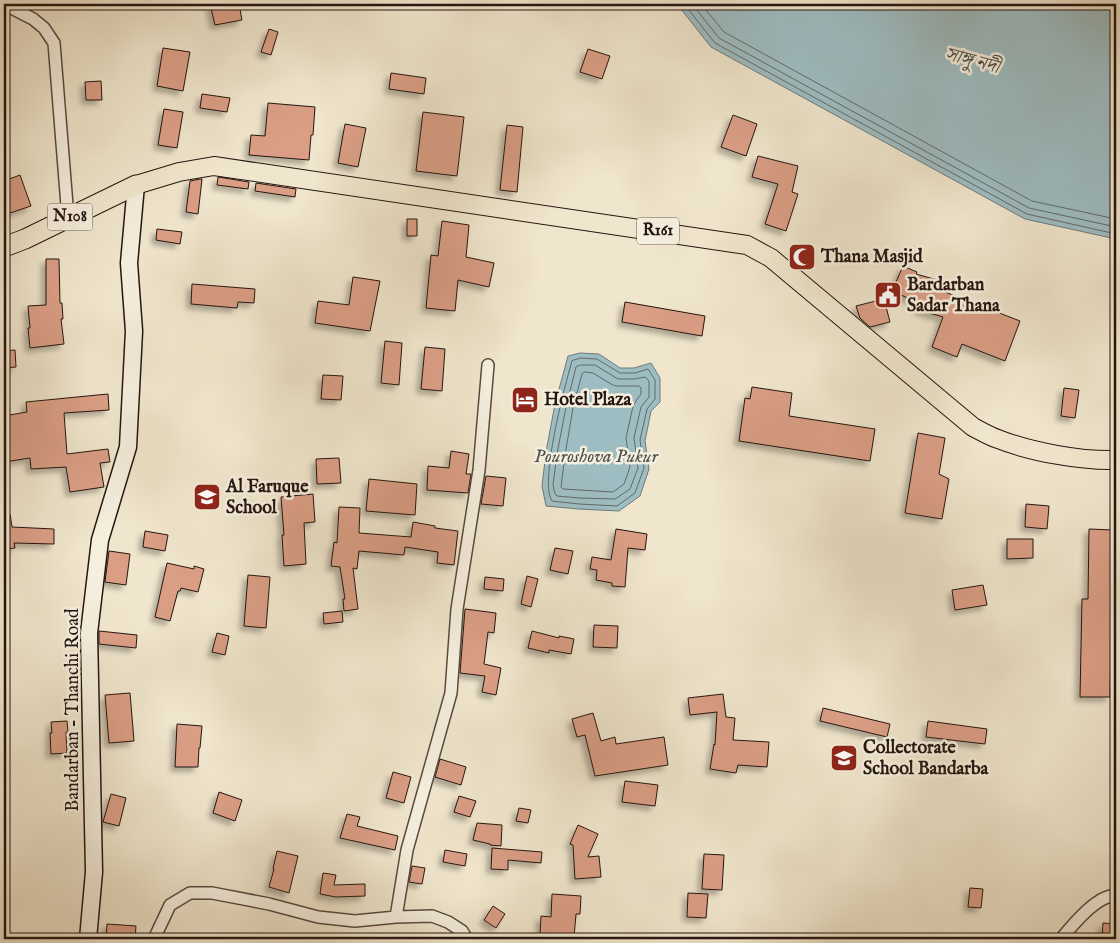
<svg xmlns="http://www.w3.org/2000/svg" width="1120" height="943" viewBox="0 0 1120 943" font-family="'IM FELL English','Noto Serif Bengali',serif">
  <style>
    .water { fill: #9ebdc2; stroke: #6e7a7b }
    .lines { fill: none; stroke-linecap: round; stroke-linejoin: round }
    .shore { stroke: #626969; stroke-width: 1 }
    .building { fill: #da9e85; stroke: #251510; filter: url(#shadow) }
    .minor-casing { stroke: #58493f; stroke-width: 14 }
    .secondary-casing { stroke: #251510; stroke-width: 19 }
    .primary-casing { stroke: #251510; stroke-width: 20 }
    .trunk-casing { stroke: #251510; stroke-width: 21 }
    .minor { stroke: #f5efde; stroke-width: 11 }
    .secondary { stroke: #f5efde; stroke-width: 16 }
    .primary { stroke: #f0e6cd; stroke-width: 18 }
    .trunk { stroke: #f0e6cd; stroke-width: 19 }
    .labels { text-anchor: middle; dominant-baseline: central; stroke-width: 5; stroke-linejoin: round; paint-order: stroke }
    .shield { fill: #f5efde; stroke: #63564e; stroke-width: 1 }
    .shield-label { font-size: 16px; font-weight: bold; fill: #251510 }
    .poi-label { font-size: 18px; font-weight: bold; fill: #251510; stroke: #f5efde; text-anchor: start }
    .street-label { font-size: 18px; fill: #251510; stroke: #f5efde }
    .water-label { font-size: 19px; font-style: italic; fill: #4f504e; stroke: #f5efde }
  </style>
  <defs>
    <filter id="shadow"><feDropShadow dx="-4.5" dy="4.5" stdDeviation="2.5" flood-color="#0004"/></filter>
  </defs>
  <rect width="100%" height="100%" fill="#f0e6cd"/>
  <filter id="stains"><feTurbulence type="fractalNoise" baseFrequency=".004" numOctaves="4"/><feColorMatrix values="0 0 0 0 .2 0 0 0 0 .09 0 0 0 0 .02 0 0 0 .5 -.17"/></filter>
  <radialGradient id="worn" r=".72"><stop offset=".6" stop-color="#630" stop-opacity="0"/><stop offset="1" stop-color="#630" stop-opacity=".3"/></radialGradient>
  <path class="water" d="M677 4H1116V239L1025 219 711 47Z
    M580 353 599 354 620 368H634L651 363 660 378V402L651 411 645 441 649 469 640 496 619 511 578 509 546 506 542 486 546 452 555 404 568 356Z"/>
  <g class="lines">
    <path class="shore" d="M684 4 715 43 1027 214 1116 234
      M692 4 719 38 1029 208 1116 227
      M701 4 724 32 1032 201 1116 219
      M581 358 597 359 620 373H635L648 369 655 380V399L647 409 640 440 644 468 635 493 617 506 579 504 552 501C539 483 565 385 572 361Z
      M581 365H595L618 379H634L645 377 649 381V397L641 407 634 438 638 468 630 489 615 499 579 498 557 496 555 494 553 485 557 454 566 407 576 367Z
      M585 372 593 373 611 384 616 386H639L641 388V394L636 401 633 406 626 438 630 467 624 484 613 492 563 489 561 487 565 455 573 408 582 374Z"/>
  </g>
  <path class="building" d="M210 4H239L242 20 215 25Z
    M269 29 278 32 271 55 261 52Z
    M163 48 190 52 183 91 157 86Z
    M588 49 610 56 602 79 580 72Z
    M391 73 426 78 424 94 389 89Z
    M101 81 102 100H86L85 82Z
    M202 94 230 98 227 112 200 108Z
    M268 103 315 107 313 135H311L309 160 249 155 251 135 265 136Z
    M164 109 183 112 177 148 158 145Z
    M423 112 464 117 457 176 416 171Z
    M733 115 757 124 746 156 721 147Z
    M345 124 366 128 358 167 338 163Z
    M507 125 523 127 517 192 500 190Z
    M758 156 798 166 792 192 798 194 786 231 765 224 778 184 752 177Z
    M20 175 31 206 4 215V181Z
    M218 177 249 182 248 189 217 185Z
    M200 179H202L198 214 186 212 190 181Z
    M256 183 296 189 295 197 255 191Z
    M407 219H417V236H407Z
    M442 221 469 225 466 257 494 263 489 287 458 280 455 311 426 308 431 255 438 256Z
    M157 229 182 232 180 244 156 240Z
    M46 259H59L60 303H62L63 319H61L64 344 30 348 28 328H30L28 306 46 305Z
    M903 266 917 272 916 274 948 283 945 292 1020 321 1005 361 962 344 957 357 932 347 943 317 919 310 921 304 892 291Z
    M353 277 380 281 370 331 315 323 318 301 349 305Z
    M192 284 255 289 254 303 238 302 237 308 191 304Z
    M884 299 890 322 870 327 860 318 856 306Z
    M625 302 705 316 702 336 622 322Z
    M385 341 402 343 399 385 381 383Z
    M425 347 445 349 442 391 421 389Z
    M15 350 16 367 4 368V351Z
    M323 375 343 376 341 400 321 399Z
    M752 387 792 393 789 416 875 429 870 461 739 441 745 398 750 399Z
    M1064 388 1079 390 1075 418 1061 416Z
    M108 394 109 410 64 413 67 454 108 449 110 462 100 463 104 487 70 492 66 467 31 469 30 458 4 462V416L27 412 26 402Z
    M918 433 945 438 939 474 949 479 942 519 905 513Z
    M451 451 469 454 466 474H471L468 493 427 490 428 466 449 468Z
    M339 458 341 483 317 484 316 459Z
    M486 476 506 478 503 506 481 504Z
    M369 479 417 484 415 515 366 511Z
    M313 494 315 522 304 523 306 564 284 566 282 535H284L281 497Z
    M1026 504 1049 506 1047 529 1025 527Z
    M339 507 360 508 359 533 411 537 413 522 435 526V528L458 531 454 565 437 563 438 552 405 547 404 555 359 551 357 569 353 568 358 609 344 611 343 599H345L340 567 331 566 334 542 337 543Z
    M4 514H10L12 527 54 529V544L14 543 15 548 5 549Z
    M616 529 647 534 645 550 628 548 625 587 612 586V583L596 580 597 570 590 569 592 557 611 560Z
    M1089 529 1113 530 1110 697H1080L1082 599H1088Z
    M145 531 168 535 165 551 143 547Z
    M1007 539H1033V558L1007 559Z
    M555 548 573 551 568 574 550 570Z
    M109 551 130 554 126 585 105 582Z
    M167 563 194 569V566L204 569 198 592 181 588 180 591H178L170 621 155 617Z
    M248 575 270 577 266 628 244 626Z
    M527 576 538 579 531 607 521 604Z
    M485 577 504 579 503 591 484 589Z
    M983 585 987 605 955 610 952 590Z
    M465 609 496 613 494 633 488 632 484 664 501 668 496 695 482 692 485 676 460 673Z
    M342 611 343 622 324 624 323 613Z
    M594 625 618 626 617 648 593 647Z
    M99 631 137 635 136 648 99 644Z
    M532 631 559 638V636L574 639 571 654 549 650V653L528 648Z
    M217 633 229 636 225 655 212 652Z
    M130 693 134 741 109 743 105 695Z
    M723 694 726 717 735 718 733 740 769 742 767 767 738 765 736 773 710 769 714 744 715 745 717 712 690 715 688 698Z
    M823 708 890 724 887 737 820 721Z
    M593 713 601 741 615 737 616 744 664 737 668 765 595 776 585 735 577 737 572 719Z
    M67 721 68 732H66L67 753 51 754 50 733H52L51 722Z
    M928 721 987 729 985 744 926 737Z
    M177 724 202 726 200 748H199L198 767H175Z
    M440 759 466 767 461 785 435 777Z
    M393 772 411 777 404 803 386 798Z
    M625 781 658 785 655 806 622 802Z
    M219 792 242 800 235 821 213 813Z
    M111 794 126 798 119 826 103 822Z
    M459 796 476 801 470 817 454 812Z
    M519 808 531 810 528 823 516 821Z
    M347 814 360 817 357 826 398 836 395 850 340 838Z
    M477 823 502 825 501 846 490 845V844L473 840Z
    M578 825 598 834 588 857 599 856 601 877 575 879 573 845 570 844Z
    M492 848 542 852 541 863 508 860V870L491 869Z
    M445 850 467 854 465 866 443 862Z
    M277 851 298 856 289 893 269 887 274 869H273Z
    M704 854 724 855 722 890 702 889Z
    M412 866 425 868 422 884 409 882Z
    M323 873 336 875 334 885 365 884V896L336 897 320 894Z
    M970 888 983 889 981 908 968 907Z
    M688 893 708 894 706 918 687 917Z
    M552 894 581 896 580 914H576L574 937 540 934 541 916 551 917Z
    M493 906 505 914 496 928 484 920Z
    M1103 923 1116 924V939H1102Z
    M107 924 136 926 135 939H106Z"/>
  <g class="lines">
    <g class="minor-casing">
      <path id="minor" d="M4 4 33 19 44 28 54 43 68 218
        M396 917 407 850 451 693 457 609 479 470 488 365
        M154 939 170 905 190 893H212L269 904 318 917 355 921 396 917 432 916 448 922 462 931 467 939
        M1061 939C1070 928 1085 910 1098 902 1103 898 1110 896 1116 895"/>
    </g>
    <g class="secondary-casing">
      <path id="secondary" d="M88 939 94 872 89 633 100 540 128 447 134 331 129 263 136 185"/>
    </g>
    <g class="primary-casing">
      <path id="primary" d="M136 185 179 172 214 166 747 245 771 258 973 427C981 431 989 436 998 439 1031 452 1081 461 1116 460"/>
    </g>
    <g class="trunk-casing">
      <path id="trunk" d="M4 247 25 239 136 185"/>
    </g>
    <use href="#minor" class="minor"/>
    <use href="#secondary" class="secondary"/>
    <use href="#primary" class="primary"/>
    <use href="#trunk" class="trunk"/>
  </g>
  <defs>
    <g id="mosque-square" transform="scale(1.4375)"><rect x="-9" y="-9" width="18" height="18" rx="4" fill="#8f2418" stroke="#f5efde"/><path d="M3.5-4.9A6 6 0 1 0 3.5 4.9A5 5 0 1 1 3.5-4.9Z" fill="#fff"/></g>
    <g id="civic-square" transform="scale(1.4375)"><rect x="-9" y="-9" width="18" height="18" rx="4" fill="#8f2418" stroke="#f5efde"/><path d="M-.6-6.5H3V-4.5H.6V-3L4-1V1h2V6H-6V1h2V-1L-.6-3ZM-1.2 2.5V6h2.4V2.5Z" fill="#fff"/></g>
    <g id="hotel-square" transform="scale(1.4375)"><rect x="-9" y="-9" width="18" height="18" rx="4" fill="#8f2418" stroke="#f5efde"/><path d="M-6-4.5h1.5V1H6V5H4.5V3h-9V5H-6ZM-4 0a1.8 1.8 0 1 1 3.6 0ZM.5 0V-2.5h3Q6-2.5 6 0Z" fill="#fff"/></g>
    <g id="school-square" transform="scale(1.4375)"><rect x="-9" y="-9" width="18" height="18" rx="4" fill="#8f2418" stroke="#f5efde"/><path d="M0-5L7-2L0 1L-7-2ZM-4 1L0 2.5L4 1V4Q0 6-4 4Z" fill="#fff"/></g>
  </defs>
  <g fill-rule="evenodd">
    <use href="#mosque-square" x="802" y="257"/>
    <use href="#civic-square" x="888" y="295"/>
    <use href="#hotel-square" x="525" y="400"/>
    <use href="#school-square" x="207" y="497"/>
    <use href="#school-square" x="844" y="758"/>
  </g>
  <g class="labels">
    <g class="shield">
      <rect x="47.5" y="203.5" width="45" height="27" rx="4"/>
      <rect x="637" y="217.5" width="42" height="27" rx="4"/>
    </g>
    <g class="shield-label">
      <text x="70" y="217">N108</text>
      <text x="658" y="231">R161</text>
    </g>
    <g class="poi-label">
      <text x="821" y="257">Thana Masjid</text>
      <text x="907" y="285">Bardarban<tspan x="907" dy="21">Sadar Thana</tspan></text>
      <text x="544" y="400">Hotel Plaza</text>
      <text x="226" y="487">Al Faruque<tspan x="226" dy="21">School</tspan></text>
      <text x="863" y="748">Collectorate<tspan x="863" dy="21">School Bandarba</tspan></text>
    </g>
    <g class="street-label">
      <text transform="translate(73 710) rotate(-90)">Bandarban - Thanchi Road</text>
    </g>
    <g class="water-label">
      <text transform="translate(972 61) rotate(15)">সাঙ্গু নদী</text>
      <text x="596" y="457">Pouroshova Pukur</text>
    </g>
  </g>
  <rect width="1120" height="943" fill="none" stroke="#f0e6cd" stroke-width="20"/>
  <rect x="5" y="5" width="1110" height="933" fill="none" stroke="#251510" stroke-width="2.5"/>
  <rect x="10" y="10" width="1100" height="923" fill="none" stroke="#251510"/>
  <rect width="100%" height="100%" filter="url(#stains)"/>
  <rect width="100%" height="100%" fill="url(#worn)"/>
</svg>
